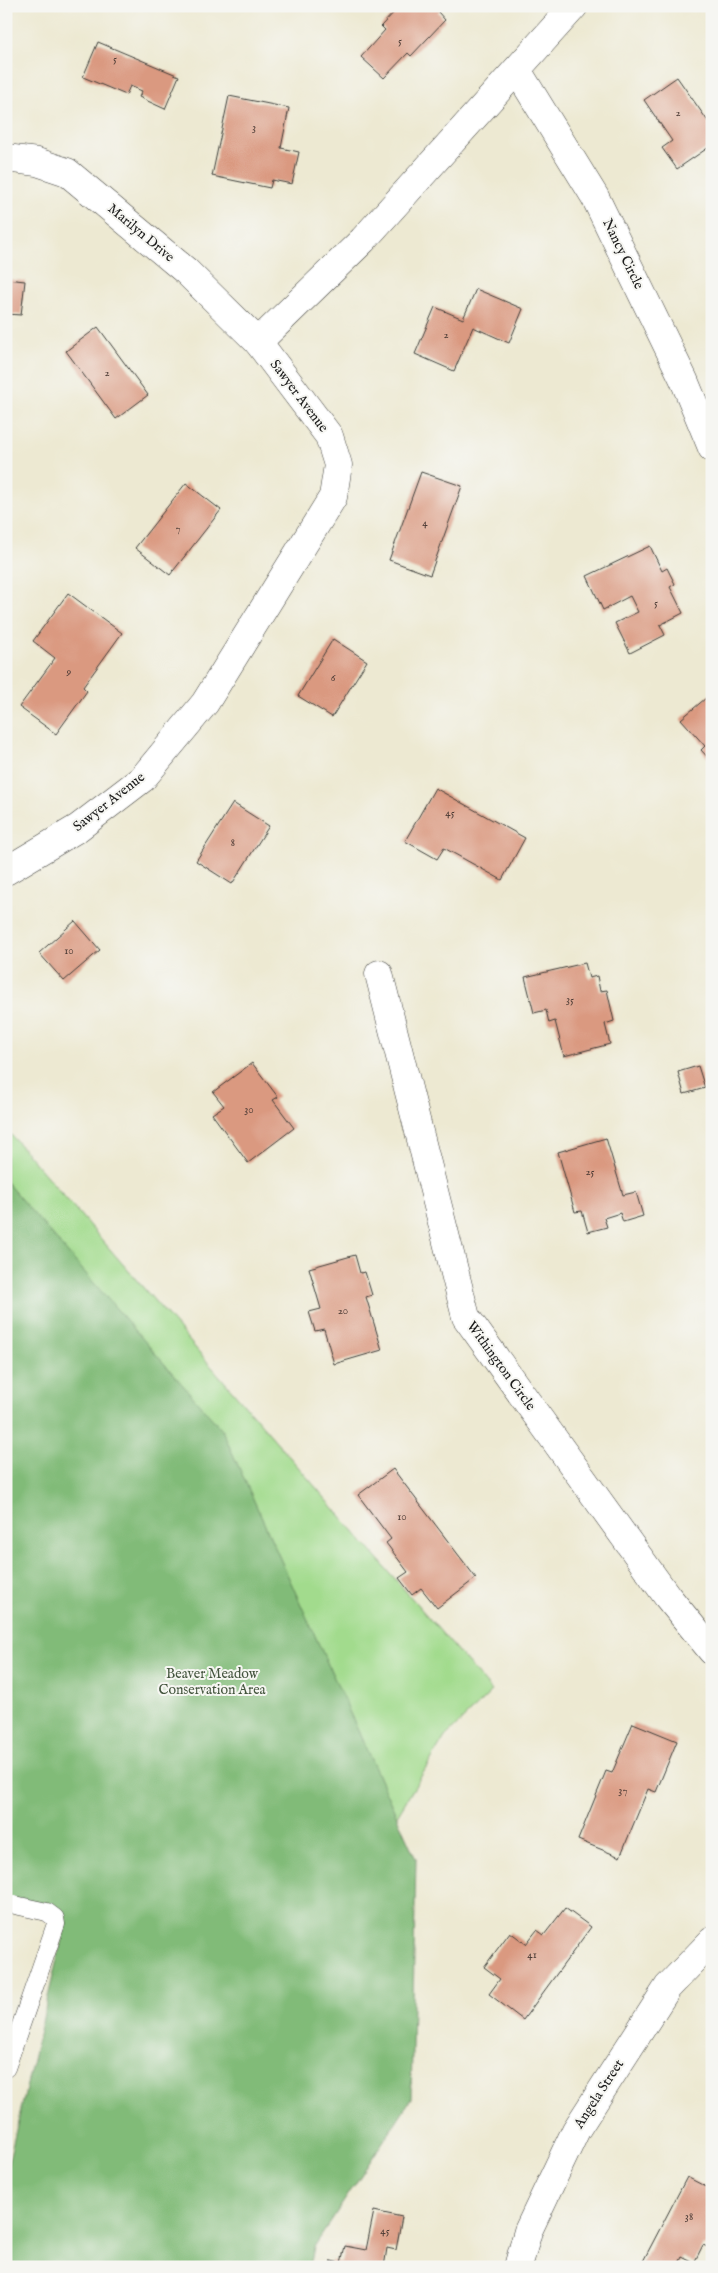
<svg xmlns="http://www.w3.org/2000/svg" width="718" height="2273" font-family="'IM FELL English',serif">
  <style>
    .green { fill: #a2db8d; stroke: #5f7c54 }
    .forest { fill: #81bb78; stroke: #4e6c4a }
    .building { fill: #da9980 }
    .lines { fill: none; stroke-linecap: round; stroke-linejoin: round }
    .lane-casing { stroke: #3b3b37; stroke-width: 19 }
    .street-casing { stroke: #3b3b37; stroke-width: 29 }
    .lane { stroke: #fff; stroke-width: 18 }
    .street { stroke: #fff; stroke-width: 28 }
    .labels { text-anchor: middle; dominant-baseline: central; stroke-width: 4; stroke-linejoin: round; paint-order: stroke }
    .number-label { font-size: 11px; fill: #4c3b35 }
    .street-label { font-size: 14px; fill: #1c1c1c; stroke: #f6f6f2 }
    .park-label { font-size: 14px; fill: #44553e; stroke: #f6f6f2 }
  </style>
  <rect width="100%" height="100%" fill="#f6f6f2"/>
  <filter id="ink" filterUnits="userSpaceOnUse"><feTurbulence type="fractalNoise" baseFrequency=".02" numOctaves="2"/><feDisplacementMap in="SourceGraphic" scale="10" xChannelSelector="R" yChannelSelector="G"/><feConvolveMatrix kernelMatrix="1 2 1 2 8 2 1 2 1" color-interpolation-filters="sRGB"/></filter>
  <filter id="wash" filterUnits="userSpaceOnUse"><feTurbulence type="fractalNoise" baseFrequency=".0096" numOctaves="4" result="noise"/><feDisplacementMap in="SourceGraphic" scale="20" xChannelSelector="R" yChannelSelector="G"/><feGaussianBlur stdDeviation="1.12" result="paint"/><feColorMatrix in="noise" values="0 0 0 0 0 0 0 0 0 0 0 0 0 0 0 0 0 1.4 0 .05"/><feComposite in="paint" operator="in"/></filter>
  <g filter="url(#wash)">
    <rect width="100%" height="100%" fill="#ede9d2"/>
    <polygon class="green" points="6,1129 492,1691 445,1737 297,1980 6,1794"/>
    <polygon class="forest" points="6,1182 222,1430 416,1859 411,2099 314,2247 310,2267 6,2267 6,2172 66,1922 6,1900"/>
    <g id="blocks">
      <g class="building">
        <polygon points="400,6 443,6 438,12 445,20 411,56 408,53 384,78 361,57 385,30 381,26"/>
        <polygon points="98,42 179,76 165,109 139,97 142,91 130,86 126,95 83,77"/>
        <polygon points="677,77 712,127 712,145 677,169 662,148 672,141 644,100"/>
        <polygon points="229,96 289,108 281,148 299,152 292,184 272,180 270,188 212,176"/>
        <polygon points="6,279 25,281 21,315 6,314"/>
        <polygon points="476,289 523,309 509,343 473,327 454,371 415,354 435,307 463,319"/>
        <polygon points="98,327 148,395 116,419 66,351"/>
        <polygon points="421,472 462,486 430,575 389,560"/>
        <polygon points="186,483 221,510 170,575 135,548"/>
        <polygon points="650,546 662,571 667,568 675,584 670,587 683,613 660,625 665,635 630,653 615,623 638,612 630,596 603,610 587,576"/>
        <polygon points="68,593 122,633 83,687 87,691 56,734 19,707 55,658 33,641"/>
        <polygon points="333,639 367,661 332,717 298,696"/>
        <polygon points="712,693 712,762 701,750 705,746 681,719"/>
        <polygon points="435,788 525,838 502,880 444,848 437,859 405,841"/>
        <polygon points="233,803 269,826 232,884 196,861"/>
        <polygon points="75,921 100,950 64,981 39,953"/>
        <polygon points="585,963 589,978 597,976 600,991 607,990 614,1021 605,1024 610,1044 564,1056 555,1021 549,1023 546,1010 534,1013 525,977"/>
        <polygon points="252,1063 278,1097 273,1100 294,1128 248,1163 212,1114 224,1106 213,1092"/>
        <polygon points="698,1066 705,1088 684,1094 678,1072"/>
        <polygon points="606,1138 623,1195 636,1192 643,1216 623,1222 620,1213 604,1218 607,1227 588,1232 582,1211 575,1212 558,1152"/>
        <polygon points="355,1255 360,1273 365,1272 372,1295 366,1297 382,1350 334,1364 324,1329 315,1331 309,1312 321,1309 309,1268"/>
        <polygon points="393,1469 476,1578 437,1608 421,1588 412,1595 399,1578 408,1572 386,1543 391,1539 358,1495"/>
        <polygon points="633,1723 677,1741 656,1792 648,1789 620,1857 578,1840 606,1771 612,1773"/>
        <polygon points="565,1908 591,1927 523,2020 489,1994 500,1979 484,1967 510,1932 526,1944 537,1930 544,1935"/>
        <polygon points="687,2177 712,2190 712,2249 703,2245 694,2263 682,2257 677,2267 640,2267"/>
        <polygon points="374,2211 402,2217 396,2250 387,2248 384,2267 330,2267 331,2261 341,2263 345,2246 366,2250"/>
      </g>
    </g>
  </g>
  <g filter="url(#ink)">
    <use href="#blocks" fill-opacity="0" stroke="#3b3b37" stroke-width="1"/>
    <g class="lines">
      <defs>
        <polyline id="lane" points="6,1903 47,1912 55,1918 56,1924 6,2068"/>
        <g id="street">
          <polyline points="517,70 595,197 684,380 712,448"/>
          <polyline points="6,158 37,162 67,172 186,271 258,342"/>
          <polyline points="6,871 78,828 142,779 205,703 333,497 338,465 329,436 258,342 363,240 574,6"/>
          <polyline points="379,974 466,1317 667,1596 712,1651"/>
          <polyline points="518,2267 528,2231 576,2130 668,1987 712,1941"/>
        </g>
      </defs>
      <use href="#lane" class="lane-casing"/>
      <use href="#street" class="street-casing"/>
      <use href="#lane" class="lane"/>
      <use href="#street" class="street"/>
    </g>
  </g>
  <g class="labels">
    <g class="number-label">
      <text x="400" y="41">5</text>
      <text x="115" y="59">5</text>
      <text x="678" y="113">2</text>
      <text x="254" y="128">3</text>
      <text x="446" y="335">2</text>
      <text x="107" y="373">2</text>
      <text x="425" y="523">4</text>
      <text x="178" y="529">7</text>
      <text x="656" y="603">5</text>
      <text x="69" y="672">9</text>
      <text x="333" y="678">6</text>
      <text x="450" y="813">45</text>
      <text x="233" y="843">8</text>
      <text x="69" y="951">10</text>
      <text x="570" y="1000">35</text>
      <text x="249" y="1110">30</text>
      <text x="590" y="1172">25</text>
      <text x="343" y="1311">20</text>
      <text x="402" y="1517">10</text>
      <text x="623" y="1791">37</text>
      <text x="532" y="1955">41</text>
      <text x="689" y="2217">38</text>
      <text x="385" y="2231">45</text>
    </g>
    <g class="street-label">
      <text transform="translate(141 233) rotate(40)">Marilyn Drive</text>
      <text transform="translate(623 254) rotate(64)">Nancy Circle</text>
      <text transform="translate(299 396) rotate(53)">Sawyer Avenue</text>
      <text transform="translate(109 802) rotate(-38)">Sawyer Avenue</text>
      <text transform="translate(501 1366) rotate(54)">Withington Circle</text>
      <text transform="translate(599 2094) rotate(-57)">Angela Street</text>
    </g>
    <g class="park-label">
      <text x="212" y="1674">Beaver Meadow<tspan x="212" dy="16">Conservation Area</tspan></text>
    </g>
  </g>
  <rect width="718" height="2273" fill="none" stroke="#f6f6f2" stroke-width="25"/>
</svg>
